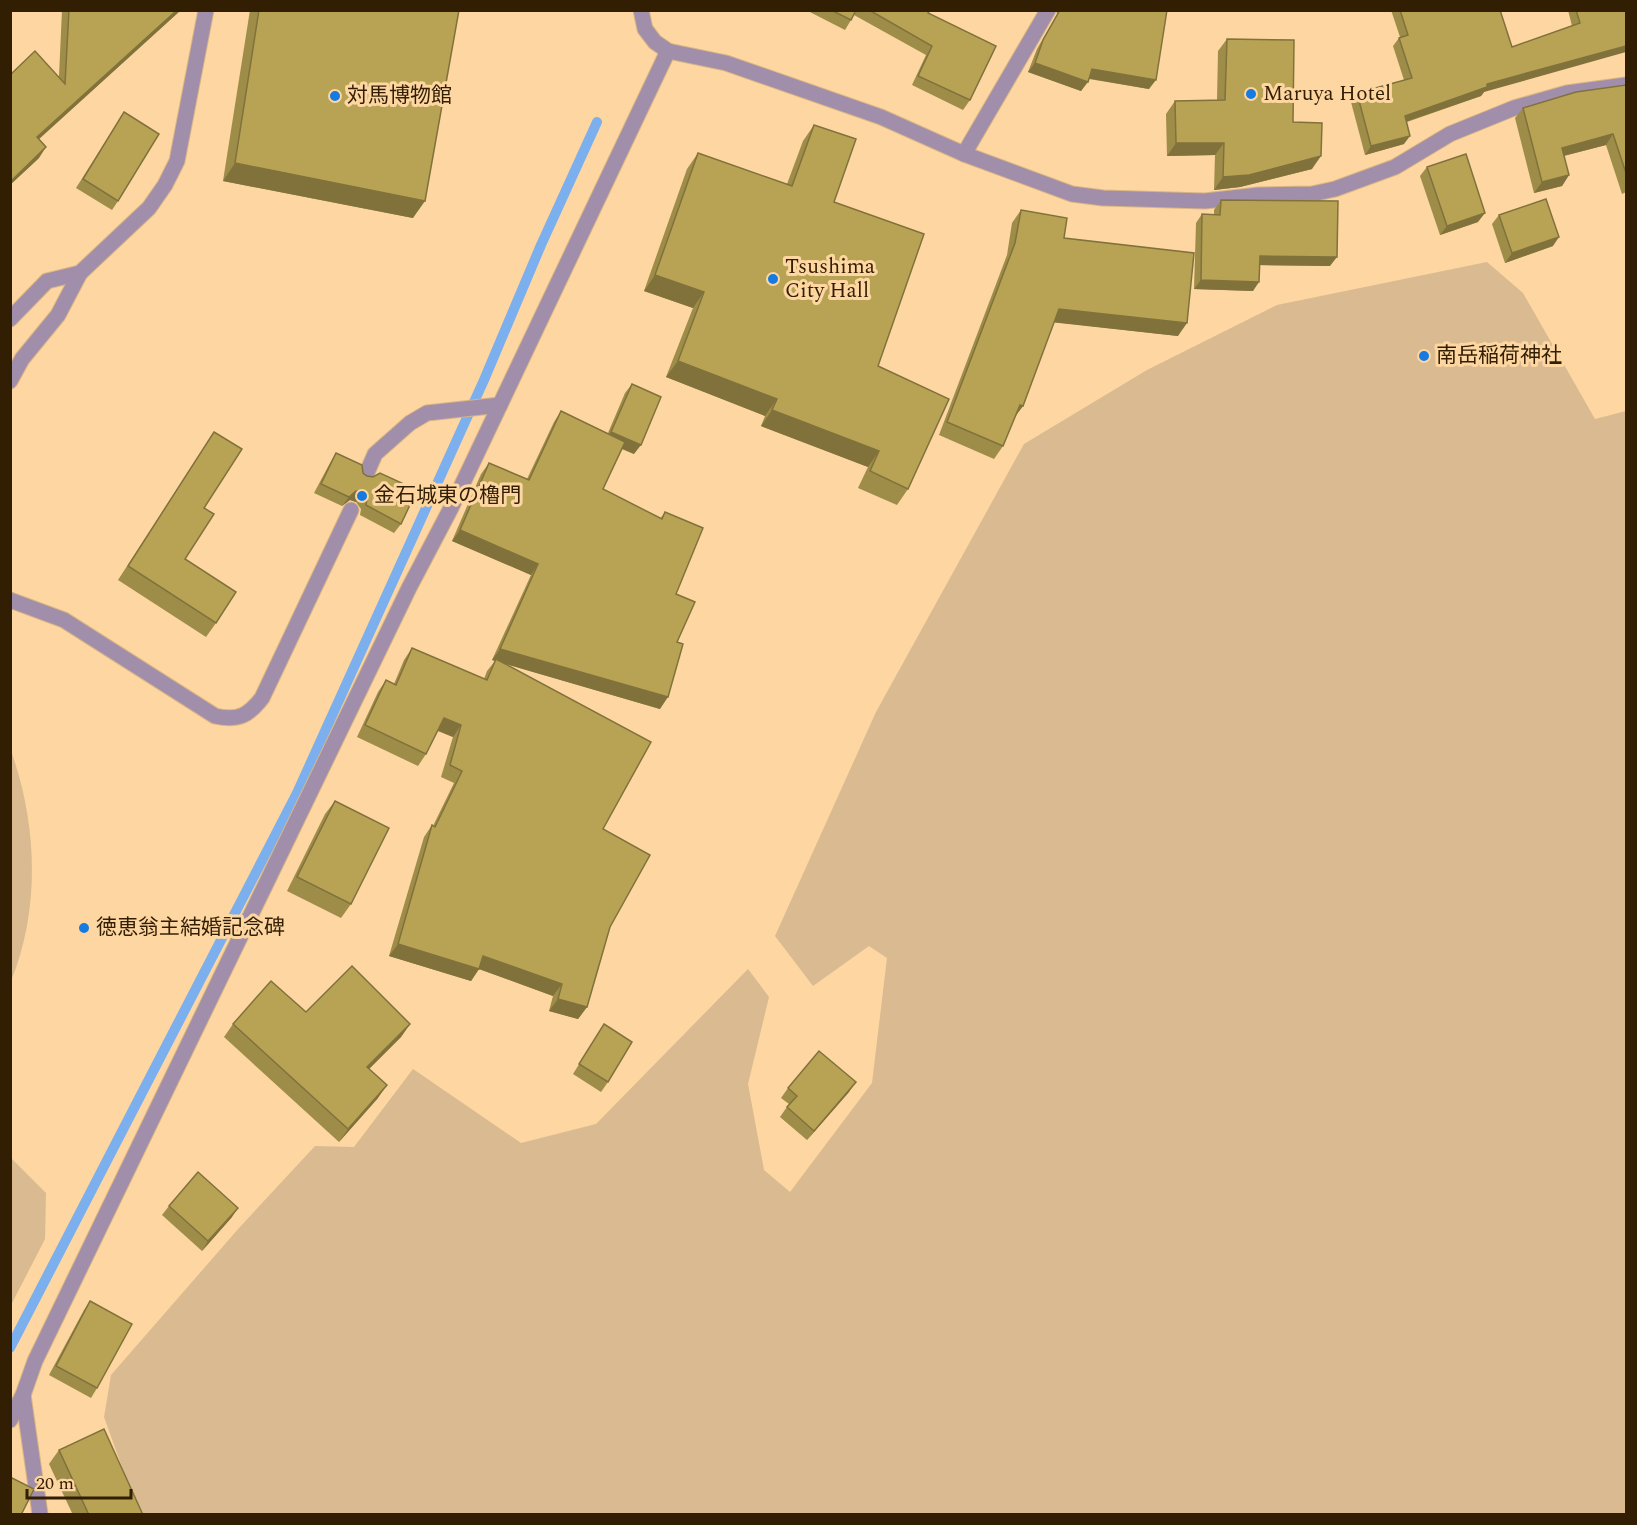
<svg xmlns="http://www.w3.org/2000/svg" width="1637" height="1525" font-family="Spectral,'Noto Sans JP',serif">
  <style>
    .green { fill: #daba90 }
    .lines { fill: none; stroke-linecap: round; stroke-linejoin: round }
    .stream { stroke: #7cafee; stroke-width: 10 }
    .minor-casing { stroke: #d8b585; stroke-width: 17 }
    .minor { stroke: #a18eaa; stroke-width: 15 }
    .wall { fill: #9e8c49 }
    .shaded-wall { fill: #81723c }
    .building { fill: #b8a355; stroke: #81723c; stroke-width: 1.5 }
    .poi-dot { fill: #157be3; stroke: #fdd6a1; stroke-width: 2 }
    .labels { text-anchor: middle; dominant-baseline: central; stroke-width: 6; stroke-linejoin: round; paint-order: stroke }
    .poi-label { font-size: 21px; fill: #321f03; stroke: #fdd6a1; text-anchor: start }
  </style>
  <rect width="100%" height="100%" fill="#fdd6a1"/>
  <g class="green">
    <polygon points="1487,262 1523,293 1595,419 1626,411 1626,1514 139,1514 104,1417 111,1375 239,1228 315,1146 354,1147 413,1069 521,1143 596,1124 748,969 769,997 748,1084 764,1170 790,1192 872,1083 887,958 869,946 813,986 775,936 876,712 1024,444 1147,370 1277,305"/>
    <path d="M10,748C37,822 41,907 11,981Z"/>
    <polygon points="11,1158 46,1193 45,1239 11,1305"/>
  </g>
  <g class="lines">
    <polyline class="stream" points="10,1348 297,793 484,380 541,245 597,122"/>
    <defs>
      <g id="minor">
        <polyline points="641,10 645,29 655,42 668,51 726,63 881,117 964,154 1072,194 1103,198 1205,201 1259,195 1312,194 1335,189 1395,167 1450,134 1514,108 1567,93 1626,85"/>
        <polyline points="964,154 1048,10"/>
        <polyline points="10,319 47,281 80,273"/>
        <polyline points="10,381 22,359 58,315 80,273 149,208 165,185 177,161 206,10"/>
        <polyline points="365,477 375,454 410,423 427,413 500,405"/>
        <path d="M10,600L64,620L215,716C238,721 248,716 262,698L351,510"/>
        <polyline points="23,1395 40,1514"/>
        <polyline points="10,1420 23,1395 35,1361 409,588 451,508 668,51"/>
      </g>
    </defs>
    <use href="#minor" class="minor-casing"/>
    <use href="#minor" class="minor"/>
  </g>
  <g class="wall">
    <polygon points="62,10 181,10 39,139 39,158 10,185 59,76"/>
    <polygon points="250,10 459,10 413,218 223,181"/>
    <polygon points="806,10 930,10 928,13 970,100 963,110 912,85 926,55 854,15 845,30"/>
    <polygon points="1056,10 1167,10 1149,89 1089,79 1081,91 1028,72 1037,49 1057,14"/>
    <polygon points="1391,10 1500,10 1512,47 1572,26 1568,10 1626,10 1484,92 1481,96 1407,122 1404,144 1365,155 1351,102 1357,93 1404,80 1393,46 1399,38 1400,37"/>
    <polygon points="1227,39 1293,122 1312,169 1240,187 1214,190 1215,155 1167,156 1166,114 1175,101 1217,100 1218,51"/>
    <polygon points="1626,85 1626,192 1622,194 1606,145 1564,156 1569,175 1562,186 1534,193 1515,118 1523,108"/>
    <polygon points="124,112 118,201 112,210 76,188"/>
    <polygon points="814,125 878,366 908,489 897,505 858,488 868,467 761,426 765,416 666,377 693,308 644,291 687,169 698,153 787,184 803,141"/>
    <polygon points="1427,167 1478,222 1440,235 1420,176"/>
    <polygon points="1221,200 1330,266 1259,265 1253,291 1194,289 1196,223 1202,214 1214,214 1214,210"/>
    <polygon points="1021,210 1064,238 1178,336 1054,322 1023,406 1014,418 1003,446 994,459 939,435 1007,255 1012,223"/>
    <polygon points="1499,215 1553,246 1505,263 1492,224"/>
    <polygon points="632,384 634,454 622,449 603,489 660,519 665,512 676,594 677,642 660,709 506,664 603,829 610,927 587,1007 578,1019 549,1011 553,996 479,969 471,981 389,956 424,837 432,825 433,826 454,783 441,777 453,737 438,731 426,754 418,766 357,737 378,692 386,680 394,684 404,660 412,648 484,679 487,671 495,661 492,660 531,575 452,541 481,474 489,463 527,479 554,422 561,411 608,433 625,393"/>
    <polygon points="214,432 204,508 185,559 216,623 206,637 118,580"/>
    <polygon points="336,453 367,476 373,477 401,524 394,533 360,515 361,509 356,502 350,500 342,506 314,493 330,463"/>
    <polygon points="335,801 351,904 341,918 287,891 325,814"/>
    <polygon points="306,1012 410,1024 401,1037 369,1069 378,1098 339,1142 224,1037 233,1024"/>
    <polygon points="604,1024 608,1082 601,1092 573,1074"/>
    <polygon points="788,1088 849,1092 807,1140 780,1117 789,1104 781,1098"/>
    <polygon points="169,1206 232,1217 202,1251 162,1215"/>
    <polygon points="90,1301 97,1388 91,1398 49,1375 84,1310"/>
    <polygon points="59,1450 143,1515 73,1515 49,1464"/>
  </g>
  <g class="shaded-wall">
    <polygon points="177,10 181,10 29,148 37,137"/>
    <polygon points="1626,46 1626,52 1484,92 1481,96 1399,124 1405,116 1487,84"/>
    <polygon points="1035,63 1088,82 1081,91 1028,72"/>
    <polygon points="1092,69 1156,80 1149,89 1086,78"/>
    <polygon points="1613,134 1606,145 1555,158 1562,148"/>
    <polygon points="1410,136 1404,144 1365,155 1371,146"/>
    <polygon points="1176,143 1224,143 1215,155 1167,156"/>
    <polygon points="46,147 39,158 10,185 10,182"/>
    <polygon points="1321,156 1312,169 1240,187 1214,190 1223,177"/>
    <polygon points="235,163 425,201 413,218 223,181"/>
    <polygon points="1569,175 1562,186 1534,193 1542,182"/>
    <polygon points="1485,213 1478,222 1440,235 1447,226"/>
    <polygon points="1559,237 1553,246 1505,263 1512,253"/>
    <polygon points="1260,256 1337,257 1330,266 1253,265"/>
    <polygon points="655,275 704,292 693,308 644,291"/>
    <polygon points="1201,280 1259,282 1253,291 1194,289"/>
    <polygon points="1059,309 1187,323 1178,336 1050,322"/>
    <polygon points="678,361 777,399 765,416 666,377"/>
    <polygon points="1020,405 1023,406 1014,418"/>
    <polygon points="772,410 879,451 868,467 761,426"/>
    <polygon points="611,432 641,445 634,454 604,441"/>
    <polygon points="356,491 362,492 356,502 350,500 342,506 349,497"/>
    <polygon points="460,530 538,564 531,575 452,541"/>
    <polygon points="500,649 668,697 660,709 492,660"/>
    <polygon points="444,718 461,725 453,737 436,730"/>
    <polygon points="398,944 483,956 562,984 553,996 479,969 471,981 389,956"/>
    <polygon points="558,999 587,1007 578,1019 549,1011"/>
    <polygon points="410,1024 401,1037 358,1080 367,1067"/>
    <polygon points="856,1082 849,1092 807,1140 814,1131"/>
    <polygon points="387,1085 378,1098 339,1142 348,1129"/>
    <polygon points="238,1208 232,1217 202,1251 208,1241"/>
  </g>
  <g class="building">
    <polygon points="69,10 177,10 37,137 46,147 10,182 10,75 35,51 65,84"/>
    <polygon points="259,10 459,10 425,201 235,163"/>
    <polygon points="831,10 856,10 851,20"/>
    <polygon points="869,10 930,10 928,13 996,46 970,100 918,76 932,46"/>
    <polygon points="1060,10 1167,10 1156,80 1092,69 1088,82 1035,63 1043,40"/>
    <polygon points="1400,10 1500,10 1512,47 1580,23 1576,10 1626,10 1626,46 1487,84 1487,87 1405,116 1410,136 1371,146 1357,93 1412,78 1399,38 1408,35"/>
    <polygon points="1227,39 1294,40 1293,122 1322,123 1321,156 1249,175 1223,177 1224,143 1176,143 1175,101 1225,100"/>
    <polygon points="1626,85 1626,173 1613,134 1562,148 1569,175 1542,182 1523,108 1576,92"/>
    <polygon points="124,112 159,134 118,201 83,179"/>
    <polygon points="814,125 856,139 834,202 924,234 878,366 949,399 908,489 870,471 879,451 772,410 777,399 678,361 704,292 655,275 698,153 792,186"/>
    <polygon points="1466,154 1485,213 1447,226 1427,167"/>
    <polygon points="1546,199 1559,237 1512,253 1499,215"/>
    <polygon points="1221,200 1338,201 1337,257 1260,256 1259,282 1201,280 1202,214 1220,215"/>
    <polygon points="1021,210 1067,218 1064,238 1194,253 1187,323 1059,309 1023,406 1020,405 1003,446 947,422 1015,243"/>
    <polygon points="632,384 661,397 641,445 611,432"/>
    <polygon points="561,411 625,442 603,489 662,519 665,512 703,528 676,594 695,602 677,642 683,644 668,697 500,649 538,564 460,530 489,463 529,480"/>
    <polygon points="214,432 242,449 204,508 214,514 185,559 236,592 216,623 128,566"/>
    <polygon points="336,453 362,465 363,473 367,476 373,477 380,473 417,490 401,524 366,505 367,499 362,492 356,491 349,497 321,484"/>
    <polygon points="412,648 487,680 496,659 651,742 603,829 650,855 610,927 587,1007 558,999 562,984 483,956 479,969 398,944 432,825 435,827 462,771 450,765 461,725 444,718 426,754 365,725 386,680 396,685"/>
    <polygon points="335,801 389,828 351,904 297,877"/>
    <polygon points="352,966 410,1024 367,1067 387,1085 348,1129 233,1024 271,981 306,1012"/>
    <polygon points="604,1024 632,1042 608,1082 579,1064"/>
    <polygon points="819,1051 856,1082 814,1131 787,1107 797,1096 788,1088"/>
    <polygon points="198,1172 238,1208 208,1241 169,1206"/>
    <polygon points="90,1301 132,1324 97,1388 56,1366"/>
    <polygon points="104,1429 143,1515 89,1515 59,1450"/>
    <polygon points="10,1477 34,1489 21,1515 10,1515"/>
  </g>
  <g class="poi-dot">
    <circle cx="1251" cy="94" r="6"/>
    <circle cx="335" cy="96" r="6"/>
    <circle cx="773" cy="279" r="6"/>
    <circle cx="1424" cy="356" r="6"/>
    <circle cx="362" cy="496" r="6"/>
    <circle cx="84" cy="928" r="6"/>
  </g>
  <g class="labels">
    <g class="poi-label">
      <text x="1263" y="94">Maruya Hotel</text>
      <text x="347" y="96">対馬博物館</text>
      <text x="785" y="267">Tsushima<tspan x="785" dy="24">City Hall</tspan></text>
      <text x="1436" y="356">南岳稲荷神社</text>
      <text x="374" y="496">金石城東の櫓門</text>
      <text x="96" y="928">徳恵翁主結婚記念碑</text>
    </g>
  </g>
  <rect width="1637" height="1525" fill="none" stroke="#321f03" stroke-width="24"/>
  <path d="M27 1489v9h104v-9" fill="none" stroke="#321f03" stroke-width="3"/>
  <text x="36" y="1489" font-size="18" fill="#321f03" stroke="#fdd6a1" stroke-width="4.5" paint-order="stroke">20 m</text>
</svg>
